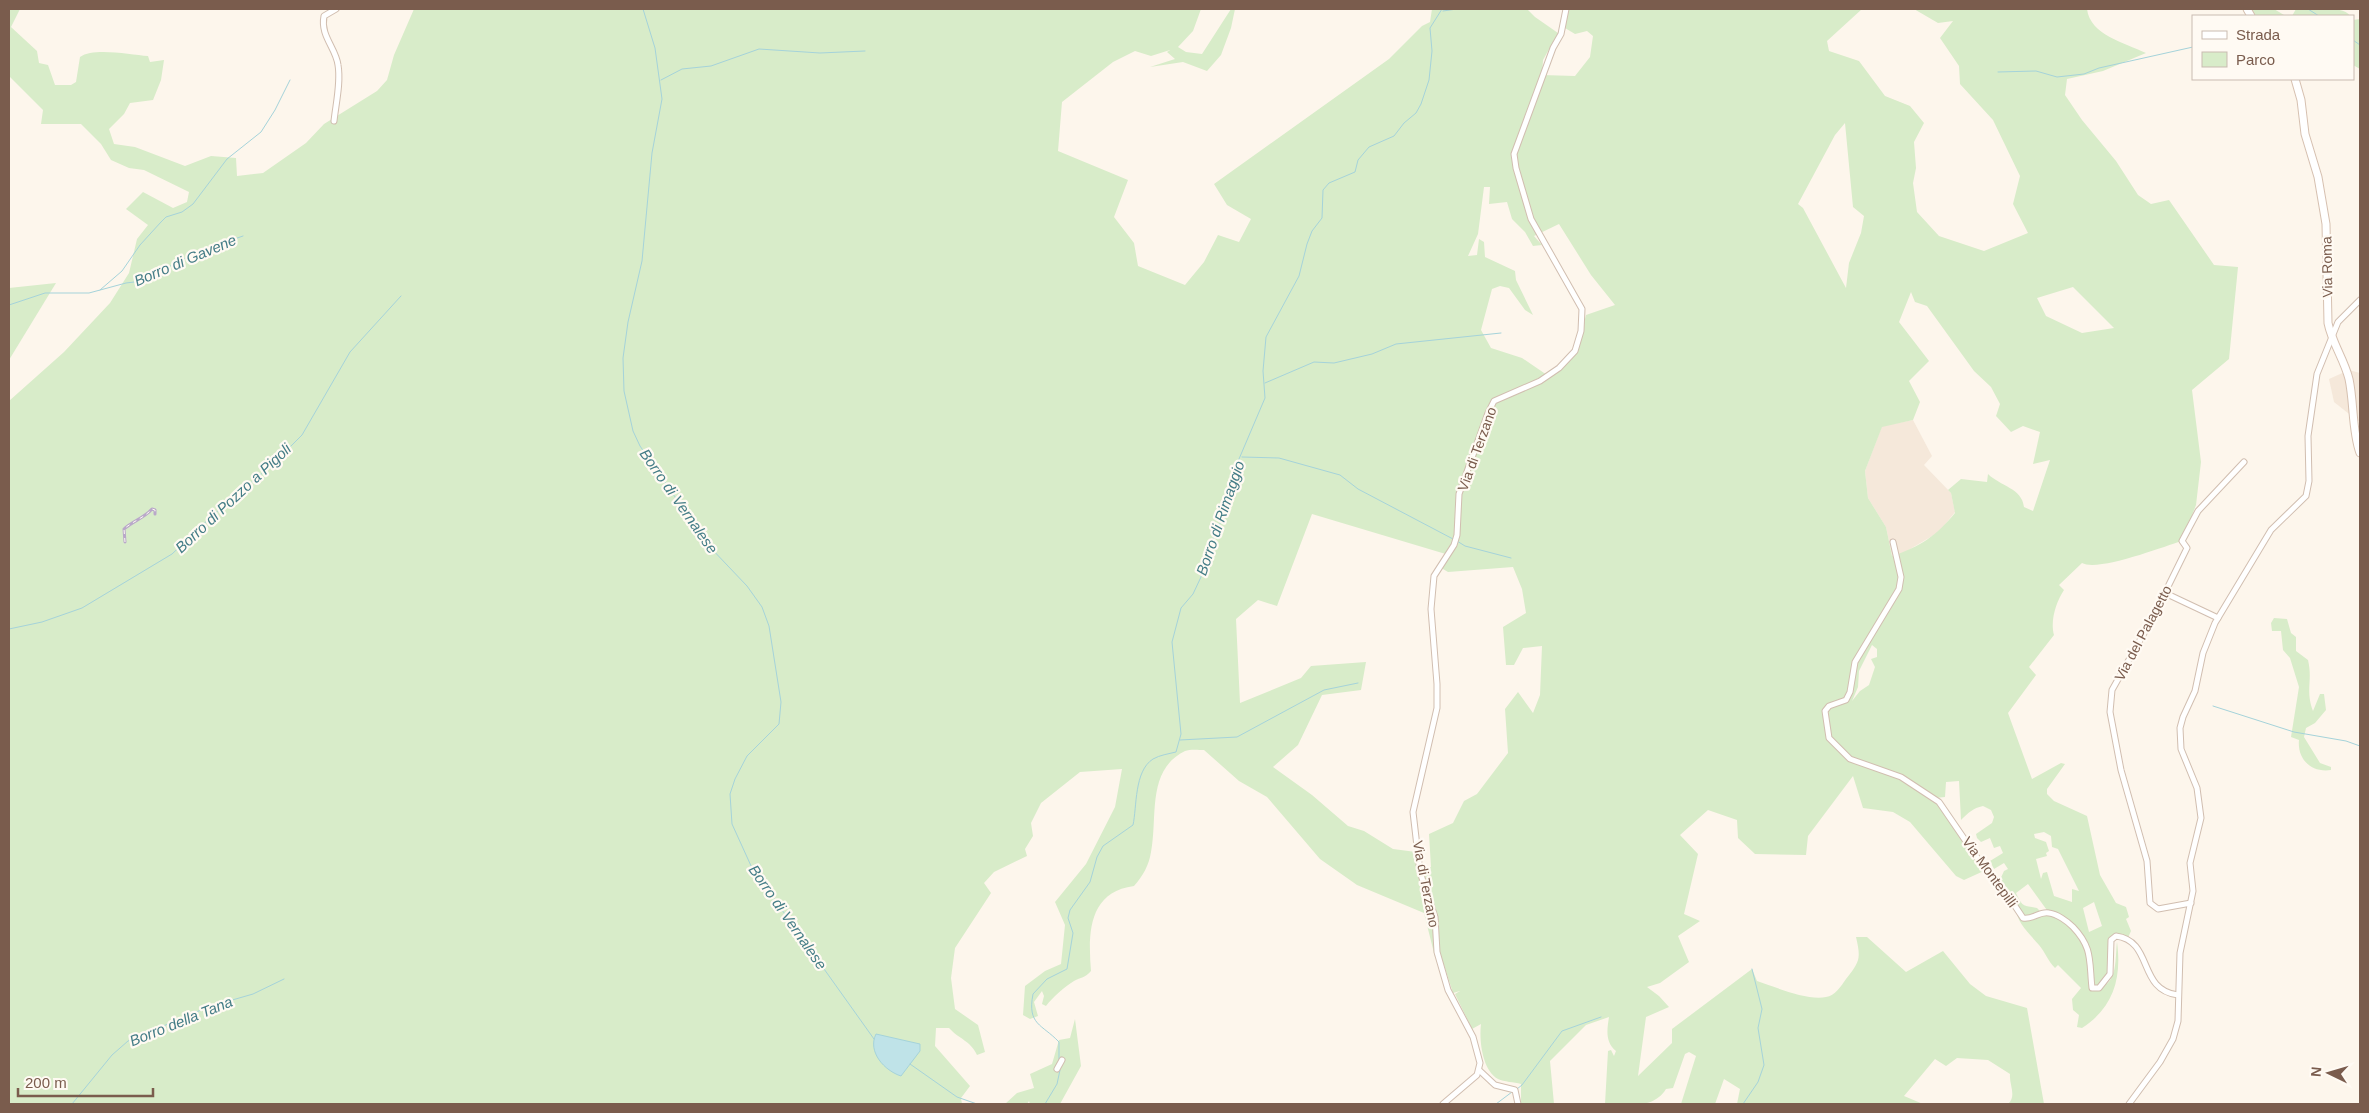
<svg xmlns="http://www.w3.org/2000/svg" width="2369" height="1113" font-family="Arial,sans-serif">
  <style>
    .residential { fill: #f5e8da }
    .green { fill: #d8ecc9; fill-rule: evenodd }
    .water { fill: #bfe3e8; stroke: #a5d3da }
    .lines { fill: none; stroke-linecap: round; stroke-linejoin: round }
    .stream { stroke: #a5d3da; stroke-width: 1 }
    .street-casing { stroke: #d1beb0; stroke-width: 7 }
    .secondary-casing { stroke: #d6c0b0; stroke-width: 9 }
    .street { stroke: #fff; stroke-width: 5 }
    .secondary { stroke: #fff; stroke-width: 7 }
    .rail-casing { stroke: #b9a8c9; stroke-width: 3 }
    .rail { stroke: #fffaf3; stroke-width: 1; stroke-dasharray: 4; stroke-linecap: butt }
    .labels { text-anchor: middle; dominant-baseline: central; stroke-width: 4.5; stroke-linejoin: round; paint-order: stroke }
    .street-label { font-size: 14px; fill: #7a5c4d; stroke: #fffaf3 }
    .water-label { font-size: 15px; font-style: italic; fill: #437c86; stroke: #fffaf3 }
  </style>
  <rect width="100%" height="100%" fill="#fdf6ec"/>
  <g class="residential">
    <polygon points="2349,370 2360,373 2360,421 2358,421 2334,402 2329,379"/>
    <polygon points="1913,420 1932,456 1924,465 1951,493 1955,512 1939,532 1905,552 1892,556 1886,527 1868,498 1865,471 1882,426"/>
  </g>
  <g class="green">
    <path d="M9,9H20L11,27L37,51L39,63L48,65L55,85H71L76,82L80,57C94,47 131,55 148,56L150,62L164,60L161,80L153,100L130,103L124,114L109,129L114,144L135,147L185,166L211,156L236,158L237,176L263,173L306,143L324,124L377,91L387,80L394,55L414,9H1201L1193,31L1178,47L1186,52L1202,54L1231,9H1235L1231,28L1221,55L1207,71L1183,62L1150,67L1175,59L1167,52L1170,50L1151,56L1135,51L1113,62L1062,102L1058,151L1128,180L1114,217L1134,243L1138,266L1185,285L1204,262L1218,235L1239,242L1251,219L1227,205L1214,184L1389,59L1422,26L1430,22L1432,9H1527L1535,17L1558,33L1543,60L1542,75L1575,76L1590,57L1593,36L1587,31L1575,34L1565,28L1569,9H1862L1827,41L1829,51L1859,61L1885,96L1910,106L1924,123L1914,142L1916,168L1913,183L1917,212L1939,236L1984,251L2028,233L2013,204L2020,176L1993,120L1960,84L1959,66L1940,38L1953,21L1938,23L1914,9H2087C2090,35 2125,43 2146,53L2103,71L2067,79L2065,95L2082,120L2116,161L2138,195L2151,204L2169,200L2214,265L2238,267L2229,359L2192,390L2201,462L2196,505L2182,541C2162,547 2098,572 2082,563L2059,585L2064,590C2056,602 2050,621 2054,635L2029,667L2036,675L2008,713L2032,779L2061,763L2065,764L2047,789V794L2054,801L2087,816L2100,875L2116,903L2126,907L2129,917L2126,919L2131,931L2127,940L2116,936L2111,940L2110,974L2100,987C2118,983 2115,957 2117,942C2122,979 2113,1008 2082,1028L2077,1027L2079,1015L2073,1010L2072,999L2081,988L2058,965L2055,968C2048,961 2045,952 2039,945C2028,932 2013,920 2016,901L1999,882L2004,871L2008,869L2004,863L1994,869L1990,861L2003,853L2000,846L1994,848L1990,838L1981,842L1977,838L1976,834L1992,823L1994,817L1991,810L1983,806C1973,808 1968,813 1961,820L1959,781L1946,782L1945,797L1935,798L1986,870L1964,880L1956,876L1910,822L1893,812L1863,808L1853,776L1808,836L1806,855L1755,854L1738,838L1737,820L1708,810L1680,835L1698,854L1684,914L1700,921L1678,936L1689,962L1660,983L1647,987L1659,996L1669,1007L1646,1017L1638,1076L1672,1043V1029L1752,969L1757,981C1775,987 1808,1001 1826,997C1835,996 1841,986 1846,979C1860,961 1861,959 1856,937H1867L1906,972L1943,951L1970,984L1986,996L2027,1008L2044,1104H2008C2017,1096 2009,1085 2010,1074L1988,1060L1957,1058L1946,1066L1935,1059L1904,1096L1923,1104H1737L1740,1089L1724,1079L1715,1104H1681L1696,1056L1689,1052L1685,1054L1673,1088L1666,1089C1653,1110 1628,1104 1605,1104L1608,1051L1611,1050L1614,1056L1616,1051C1605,1042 1607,1030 1609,1017L1586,1025L1550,1061L1554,1104H1521V1084C1514,1082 1504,1082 1498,1079C1482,1070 1479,1040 1481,1024L1472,1029L1455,994L1460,991L1453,993L1444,965L1435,957L1424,913L1357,885L1320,859L1267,797L1239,781L1204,750C1199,750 1190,749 1185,751C1146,770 1158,817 1151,852C1149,865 1143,876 1134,886C1088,892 1088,934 1091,971C1085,978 1081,977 1074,981C1064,987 1053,997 1046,1006L1042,1004L1044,996L1042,991L1034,1002L1038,1016L1030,1019L1023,1015L1025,986L1045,971L1061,964L1065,925L1055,902L1086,864L1115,807L1122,769L1080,772L1041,803L1031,823L1033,836L1025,849L1027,856L994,872L984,883L991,893L955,948L951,978L955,1009L978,1025L985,1052L977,1055C970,1040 960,1040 949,1028H936L935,1046L970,1086L961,1098L962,1104H9V401L64,352L110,303L129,273L137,239L148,225L126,209L143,192L173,208L187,202L189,192L144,170L129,168L111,160L101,144L81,124H41L43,110L9,76ZM1845,123L1853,207L1864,216L1861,233L1849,263L1846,288L1803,208L1798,204L1835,135ZM1484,187H1490L1489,204L1507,202L1512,219L1525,232L1533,246L1542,245L1534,236L1559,224L1591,275L1615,305L1586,315C1577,351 1575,352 1547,375L1522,358L1491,348L1481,330L1492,289L1500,286L1509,288L1525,310L1533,315L1516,280L1515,271L1485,257L1484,242L1479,239L1477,255L1468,256L1478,234ZM2073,287L2114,328L2082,333L2046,316L2037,298ZM1911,292L1915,302L1927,306L1974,371L1991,387L2000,404L1996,416L2011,432L2023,426L2040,432L2033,464L2050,460L2033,511L2024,507C2022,488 2000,486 1988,474L1987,482L1961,479L1948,490L1951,493L1955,513C1937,535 1920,547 1892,556L1886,527L1868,498L1865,471L1882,427L1913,420L1920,402L1909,381L1929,361L1899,322ZM1312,514L1449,555L1438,566L1448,572L1513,567L1522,589L1526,613L1503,627L1506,665H1514L1523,648L1542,646L1540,695L1533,713L1518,692L1505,709L1508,753L1477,794L1464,801L1453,823L1429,834L1431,867L1419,871L1416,852L1393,849L1364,831L1348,826L1312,795L1273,767L1298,745L1322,695L1361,690L1366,662L1311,666L1301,678L1240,703L1236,619L1258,600L1277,606ZM1872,645L1877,649V657L1871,659L1875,667L1869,685L1860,691L1852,701L1858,687L1859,671ZM2044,832L2051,836L2052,847L2058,849L2079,891L2072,889V902L2054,896L2047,872L2043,873L2041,879L2036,859L2047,856L2046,853L2049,851L2046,842L2035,838L2034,834ZM2028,884L2049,913H2042L2037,908C2023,905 2023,908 2016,893ZM2094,902L2102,926L2089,932L2083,908Z"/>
    <path d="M2252,9H2274L2284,15L2292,16L2296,9C2309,9 2344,5 2350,16H2255Z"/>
    <polygon points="2360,19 2360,69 2353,65 2353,20"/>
    <polygon points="56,283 9,360 9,288"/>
    <path d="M2274,618L2287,619L2291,633L2296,637V651L2308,660C2313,681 2305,690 2313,711L2320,694H2324L2326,710L2315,723L2306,728L2304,737L2320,763L2331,767V770C2311,773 2297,759 2299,740L2291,737L2299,687L2290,658L2283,650L2281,631H2272L2271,623Z"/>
    <polygon points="1075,1019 1081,1066 1060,1104 1030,1104 1029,1101 1027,1104 1005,1104 1017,1093 1034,1088 1030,1074 1052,1064 1059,1040 1070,1038"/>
  </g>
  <path class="water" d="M876,1034L920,1044V1051L901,1076C885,1071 867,1052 876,1034Z"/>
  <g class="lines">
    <g class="stream">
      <polyline points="643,9 655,48 662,99 652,153 642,261 628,322 623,358 624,391 633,431 640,446 708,545 747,586 762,607 769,626 781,702 779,724 747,756 735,779 730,794 732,824 752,868 874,1039"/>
      <polyline points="2308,9 2319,16"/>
      <polyline points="1443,11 1457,9"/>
      <polyline points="2353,40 2360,45"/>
      <polyline points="1998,72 2036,71 2057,77 2084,74 2099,68 2193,47"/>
      <polyline points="661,80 682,69 711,66 759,49 820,53 865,51"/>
      <polyline points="100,290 122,271 140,245 161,222 166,217 182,212 193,204 227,159 261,132 275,110 290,80"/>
      <polyline points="9,305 45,293 89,293 126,283 142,281 195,253 243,236"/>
      <polyline points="1265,383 1314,362 1334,363 1372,354 1396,344 1501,333"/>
      <polyline points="1242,457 1279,458 1340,475 1358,489 1453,539"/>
      <polyline points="1457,541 1465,546 1511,558"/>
      <polyline points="9,629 42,622 82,608 172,554 212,516 273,464 302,435 350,352 401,296"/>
      <polyline points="2213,706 2294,732 2346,741 2360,746"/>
      <polyline points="1180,740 1237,737 1324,690 1358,683"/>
      <path d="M1059,1061V1042C1042,1024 1027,1025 1033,994L1047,979L1067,969L1073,933L1068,918L1070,910L1090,882L1097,857L1103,846L1133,825C1137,807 1134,771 1153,759C1160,755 1168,754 1176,752L1181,734L1172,642L1181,608L1193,594L1201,577L1202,563L1222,519L1225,501L1236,466L1265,398L1263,371L1266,337L1299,276L1307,244L1312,231L1322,218L1323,190L1329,183L1355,172L1358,160L1369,147L1394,136L1404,123L1416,113L1421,104L1429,80L1432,51L1430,28L1442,9"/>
      <polyline points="910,1064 957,1097 977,1104"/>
      <polyline points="1517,1089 1522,1085 1562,1031 1601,1017"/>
      <polyline points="72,1104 112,1055 128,1041 208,1007 253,994 284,979"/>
      <polyline points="1045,1104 1057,1084 1060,1070"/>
      <polyline points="1496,1104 1512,1092"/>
      <polyline points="1743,1104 1758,1082 1764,1065 1758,1028 1762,1009 1752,969"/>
    </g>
    <defs>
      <g id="street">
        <path d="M334,121C336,103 341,82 338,65C336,48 320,36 324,16L336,9"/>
        <path d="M1893,542L1901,577L1899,589L1855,662L1850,692L1846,700L1829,706L1825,711L1829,738L1850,759L1901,777L1939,802L1989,875L2013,903L2023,918C2033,920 2039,911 2049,913C2057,914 2067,921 2073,927C2093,948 2089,961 2092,988H2099L2110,974L2111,940L2116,936C2154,941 2137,990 2178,995"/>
        <polyline points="2165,593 2218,618"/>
        <polyline points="2191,903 2158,909 2150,903 2147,861 2121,770 2110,712 2112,690 2153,617 2187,548 2182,541 2198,511 2244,462"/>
        <polyline points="1057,1069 1062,1060"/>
        <polyline points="1479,1070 1495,1085 1515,1090 1518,1104"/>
        <polyline points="1443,1104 1477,1075 1480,1063 1473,1037 1448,990 1437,952 1435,917 1420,872 1413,812 1437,708 1437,684 1431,609 1434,576 1454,545 1457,535 1459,494 1488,413 1494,401 1540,381 1559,368 1575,351 1581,331 1582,309 1531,219 1516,168 1514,154 1553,48 1561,34 1566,9"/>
        <polyline points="2129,1104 2160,1062 2173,1039 2178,1021 2180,953 2193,891 2190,863 2201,818 2197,788 2181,749 2180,728 2183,717 2195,691 2203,653 2215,623 2271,530 2306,496 2309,481 2308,436 2317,374 2338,322 2360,300"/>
      </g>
      <g id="secondary">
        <polyline points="2247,9 2251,16"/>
        <path d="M2295,79L2301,100L2305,134L2318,177L2326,224L2328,323C2332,343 2344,359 2349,379C2354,402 2352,432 2360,453"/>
      </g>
    </defs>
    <use href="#street" class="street-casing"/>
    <use href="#secondary" class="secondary-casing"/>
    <use href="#street" class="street"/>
    <use href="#secondary" class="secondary"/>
    <defs>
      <path id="rail" d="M125,542L124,529C133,521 144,518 152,509L155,510V514"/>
    </defs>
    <use href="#rail" class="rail-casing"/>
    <use href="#rail" class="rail"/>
  </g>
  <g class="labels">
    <g class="street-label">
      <text transform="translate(2327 267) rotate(-91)">Via Roma</text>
      <text transform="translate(1477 449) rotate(-70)">Via di Terzano</text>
      <text transform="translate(2143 633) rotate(-62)">Via del Palagetto</text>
      <text transform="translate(1990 872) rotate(54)">Via Montepilli</text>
      <text transform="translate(1426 884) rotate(79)">Via di Terzano</text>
    </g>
    <g class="water-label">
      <text transform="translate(185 260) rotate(-23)">Borro di Gavene</text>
      <text transform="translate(233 498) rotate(-43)">Borro di Pozzo a Pigoli</text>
      <text transform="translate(679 501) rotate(55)">Borro di Vernalese</text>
      <text transform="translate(1220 518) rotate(-71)">Borro di Rimaggio</text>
      <text transform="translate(788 917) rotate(55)">Borro di Vernalese</text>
      <text transform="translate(181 1021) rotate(-22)">Borro della Tana</text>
    </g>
  </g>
  <rect width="2369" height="1113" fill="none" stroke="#7a5c4d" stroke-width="20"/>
  <rect x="2192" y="15" width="162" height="65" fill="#fffaf3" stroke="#cabbb1"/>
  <rect x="2202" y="31" width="25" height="8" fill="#ffffff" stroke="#cabbb1"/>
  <text x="2236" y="40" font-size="15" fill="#7a5c4d">Strada</text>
  <rect x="2202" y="52" width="25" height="15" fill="#d8ecc9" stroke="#cabbb1"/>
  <text x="2236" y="65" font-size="15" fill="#7a5c4d">Parco</text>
  <g transform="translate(2329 1073) rotate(275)" stroke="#fffaf3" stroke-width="4" paint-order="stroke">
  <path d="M0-4L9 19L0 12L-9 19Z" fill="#7a5c4d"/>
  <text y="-8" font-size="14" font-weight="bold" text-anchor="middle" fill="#7a5c4d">N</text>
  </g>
  <path d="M18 1088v8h135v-8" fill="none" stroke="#7a5c4d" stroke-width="2.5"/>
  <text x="25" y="1088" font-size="15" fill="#7a5c4d" stroke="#fffaf3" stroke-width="4" paint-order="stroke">200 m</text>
</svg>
